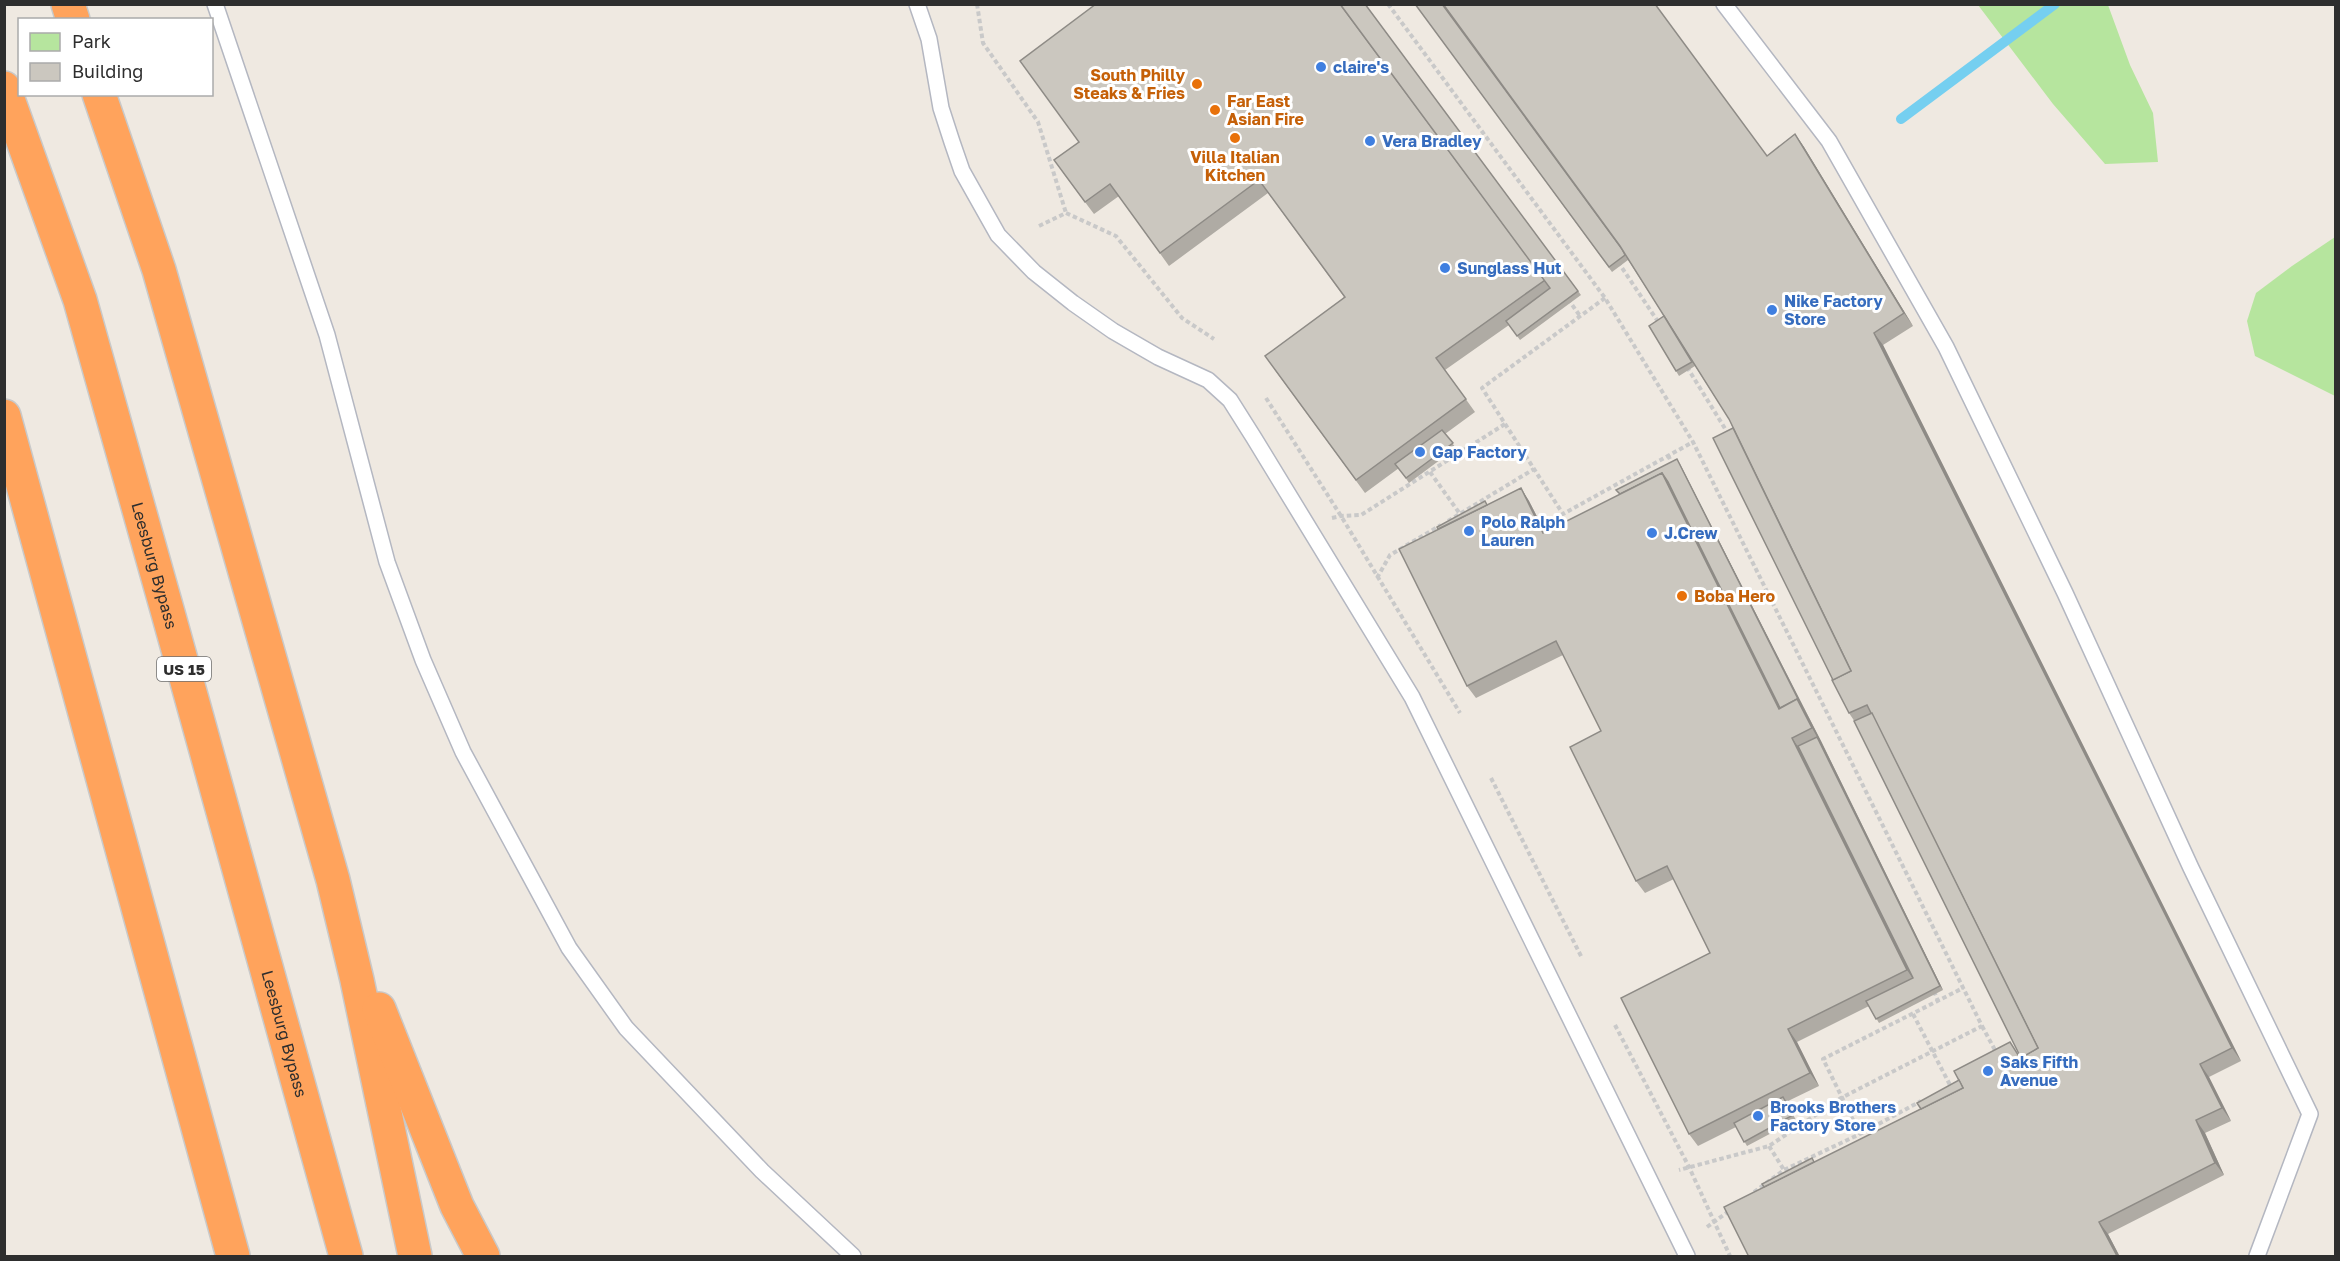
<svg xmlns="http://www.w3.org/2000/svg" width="2340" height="1261" font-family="'Golos Text',sans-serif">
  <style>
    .green { fill: #b6e59e }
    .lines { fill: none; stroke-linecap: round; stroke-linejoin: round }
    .stream { stroke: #75cff0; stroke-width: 10 }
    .lane-casing { stroke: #b4b7c1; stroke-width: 18 }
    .highway-casing { stroke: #c9c9c9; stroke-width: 36 }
    .path { stroke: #c9c9c9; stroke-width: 4; stroke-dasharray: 4.5 3; stroke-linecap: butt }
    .lane { stroke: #fff; stroke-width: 15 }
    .highway { stroke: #ffa35c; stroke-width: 33 }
    .wall { fill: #afaba4 }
    .shaded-wall { fill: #8e8b86 }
    .building { fill: #cbc7bf; stroke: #8e8b86; stroke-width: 1.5 }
    .shop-dot { fill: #3f7fe0; stroke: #fff; stroke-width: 2 }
    .food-dot { fill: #e8710a; stroke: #fff; stroke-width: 2 }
    .labels { text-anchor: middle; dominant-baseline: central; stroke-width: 6; stroke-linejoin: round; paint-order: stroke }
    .shield { fill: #fff; stroke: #6d6d6d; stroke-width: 1.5 }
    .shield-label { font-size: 15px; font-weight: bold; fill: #2e2e2e }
    .shop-label { font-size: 16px; font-weight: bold; fill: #366cbe; stroke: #fff; text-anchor: start }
    .food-label { font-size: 16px; font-weight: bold; fill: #c56008; stroke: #fff; text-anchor: start }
    .street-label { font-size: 16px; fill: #2e2e2e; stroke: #fff }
  </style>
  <rect width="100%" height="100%" fill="#efe9e1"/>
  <g class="green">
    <polygon points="1978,5 2108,5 2130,65 2153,113 2158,162 2105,164 2053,104"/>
    <polygon points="2335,237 2335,396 2255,356 2247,321 2256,293 2292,266"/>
  </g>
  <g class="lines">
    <polyline class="stream" points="1901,119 2055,4"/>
    <defs>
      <g id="lane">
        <polyline points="215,4 327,335 387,562 423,660 463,752 569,948 626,1028 762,1171 853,1256"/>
        <polyline points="917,4 929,39 941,108 952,142 962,171 998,235 1034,272 1073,303 1113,331 1158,357 1208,380 1230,400 1254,438 1412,697 1687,1256"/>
        <polyline points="1724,4 1829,141 1946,347 2065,593 2191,868 2310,1114 2257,1256"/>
      </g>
      <g id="highway">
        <polyline points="68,4 73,20"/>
        <path id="s1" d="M4,88L80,300L168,613L346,1256"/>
        <polyline points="99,94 159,270 333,880 357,980 415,1256"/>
        <polyline points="4,416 233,1256"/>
        <polyline points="379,1009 457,1206 483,1256"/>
      </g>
    </defs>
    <use href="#lane" class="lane-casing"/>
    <use href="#highway" class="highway-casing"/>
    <g class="path">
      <polyline points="977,4 983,43 1038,122 1066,213"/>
      <polyline points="1388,4 1605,298 1693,442 1982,1026 1841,1098 1769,1146 1679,1170"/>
      <polyline points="1039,226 1066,213 1116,236 1182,318 1214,339"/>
      <polyline points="1618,262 1659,323"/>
      <polyline points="1605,298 1482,388 1563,514 1693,442"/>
      <polyline points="1568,299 1580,316"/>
      <polyline points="1687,367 1729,435"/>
      <polyline points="1266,398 1341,516 1460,713"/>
      <polyline points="1668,455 1673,466"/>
      <polyline points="1430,472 1460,514"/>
      <polyline points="1332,518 1341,516 1361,515 1505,424"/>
      <polyline points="1448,521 1534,469"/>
      <polyline points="1377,578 1390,555 1441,525"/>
      <polyline points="1491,778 1582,958"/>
      <polyline points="1934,991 1938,1001"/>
      <polyline points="1913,1014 1950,1085"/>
      <polyline points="1615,1025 1689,1167 1730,1256"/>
      <polyline points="1982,1026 1996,1052"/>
      <polyline points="1860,1134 1823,1059 1963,988"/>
      <polyline points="1769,1146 1784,1170"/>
      <polyline points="1754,1192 1784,1170 1860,1134 1921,1101"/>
      <polyline points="1707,1227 1729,1211"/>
    </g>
    <use href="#lane" class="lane"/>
    <use href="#highway" class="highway"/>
  </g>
  <g class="wall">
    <polygon points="1365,4 1581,295 1520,340 1509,325 1445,370 1475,412 1445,434 1456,448 1409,483 1399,468 1365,493 1274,369 1344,297 1268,193 1169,266 1119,196 1094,214 1063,173 1079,142"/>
    <polygon points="1415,4 1601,221 1767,156 1795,134 1804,147 1913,326 1883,345 2241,1061 2209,1077 2231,1121 2205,1133 2224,1175 2108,1234 2120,1257 1749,1257 1815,1162 2021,1058 1855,722 1849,713 1833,680 1729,419 1695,366 1679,376 1676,371 1664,316 1628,260 1612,272"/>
    <polygon points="1677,459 1821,741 1943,990 1879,1023 1869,1006 1797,1042 1819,1086 1786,1102 1796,1120 1747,1146 1736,1127 1698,1146 1689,1134 1710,953 1674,879 1645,893 1636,881 1601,731 1563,655 1476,698 1467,686 1438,529 1485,501 1487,505 1521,488 1529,501 1545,532 1620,495"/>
  </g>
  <g class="shaded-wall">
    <polygon points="1795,134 1804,147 1913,326 1904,313"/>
    <polygon points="1874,333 1883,345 2241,1061 2232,1048"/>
    <polygon points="1677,459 1680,464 1806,712 1802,707"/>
    <polygon points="1662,473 1671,486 1785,717 1779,709"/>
    <polygon points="1521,488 1529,501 1552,546 1543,533"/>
    <polygon points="1797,699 1806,712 1821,741 1943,990 1940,986 1817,737 1812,728"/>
    <polygon points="1792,738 1801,751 1916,983 1907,970"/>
    <polygon points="1788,1029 1797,1042 1819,1086 1810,1073"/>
    <polygon points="2200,1064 2209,1077 2231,1121 2222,1108"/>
    <polygon points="2196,1120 2205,1133 2224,1175 2215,1163"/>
    <polygon points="2099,1222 2108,1234 2120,1257 2118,1257"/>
  </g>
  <g class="building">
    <polygon points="1096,4 1340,4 1545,280 1436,358 1466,399 1356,480 1265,356 1345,297 1259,180 1160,253 1110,184 1085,202 1054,160 1079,142 1020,61"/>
    <polygon points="1340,4 1365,4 1578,291 1517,336 1506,321 1550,288"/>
    <polygon points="1415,4 1442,4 1622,249 1625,255 1609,267"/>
    <polygon points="1443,4 1655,4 1767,156 1795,134 1904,313 1874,333 2232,1048 2200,1064 2222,1108 2196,1120 2215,1163 2099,1222 2117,1256 2115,1257 1749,1257 1724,1207 1963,1088 1954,1071 2010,1042 2020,1058 2038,1048 1867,705 1849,713 1832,680 1851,671 1729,419 1620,246"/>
    <polygon points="1664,316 1692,362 1676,371 1649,326"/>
    <polygon points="1733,428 1851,671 1833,680 1713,438"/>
    <polygon points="1442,430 1453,443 1406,478 1395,464"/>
    <polygon points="1677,459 1802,707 1797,699 1780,708 1668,482 1662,473 1620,494 1616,490"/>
    <polygon points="1662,473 1779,709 1797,699 1812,728 1792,738 1907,970 1788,1029 1810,1073 1689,1134 1621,998 1710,953 1667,866 1636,881 1570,747 1601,731 1556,641 1467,686 1399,549 1521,488 1543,533"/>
    <polygon points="1485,501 1487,505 1438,529 1437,527"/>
    <polygon points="1872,713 2038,1048 2021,1058 1854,721"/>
    <polygon points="1817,737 1940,986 1876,1019 1866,1001 1913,978 1798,746"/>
    <polygon points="1959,1080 1963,1088 1921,1109 1917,1103"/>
    <polygon points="1783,1097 1793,1115 1744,1142 1734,1123"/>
    <polygon points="1812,1158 1814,1162 1764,1187 1762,1184"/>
  </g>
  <g class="shop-dot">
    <circle cx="1321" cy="67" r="6"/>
    <circle cx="1370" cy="141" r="6"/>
    <circle cx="1445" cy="268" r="6"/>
    <circle cx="1772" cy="310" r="6"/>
    <circle cx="1420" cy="452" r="6"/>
    <circle cx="1469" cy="531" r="6"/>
    <circle cx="1652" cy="533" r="6"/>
    <circle cx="1988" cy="1071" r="6"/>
    <circle cx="1758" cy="1116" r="6"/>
  </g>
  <g class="food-dot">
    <circle cx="1197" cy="84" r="6"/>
    <circle cx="1215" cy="110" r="6"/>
    <circle cx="1235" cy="138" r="6"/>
    <circle cx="1682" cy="596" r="6"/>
  </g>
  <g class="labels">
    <rect class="shield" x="157" y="657" width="54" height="24" rx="4.5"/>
    <g class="shield-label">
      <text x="184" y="669">US 15</text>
    </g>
    <g class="shop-label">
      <text x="1333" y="67">claire's</text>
      <text x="1382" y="141">Vera Bradley</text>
      <text x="1457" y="268">Sunglass Hut</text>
      <text x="1784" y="301">Nike Factory<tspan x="1784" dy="18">Store</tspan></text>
      <text x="1432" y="452">Gap Factory</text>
      <text x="1481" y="522">Polo Ralph<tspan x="1481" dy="18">Lauren</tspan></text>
      <text x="1664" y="533">J.Crew</text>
      <text x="2000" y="1062">Saks Fifth<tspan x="2000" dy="18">Avenue</tspan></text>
      <text x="1770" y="1107">Brooks Brothers<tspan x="1770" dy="18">Factory Store</tspan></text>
    </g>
    <g class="food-label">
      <text x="1185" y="75" text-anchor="end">South Philly<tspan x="1185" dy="18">Steaks &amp; Fries</tspan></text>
      <text x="1227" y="101">Far East<tspan x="1227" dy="18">Asian Fire</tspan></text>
      <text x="1235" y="157" text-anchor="middle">Villa Italian<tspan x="1235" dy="18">Kitchen</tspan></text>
      <text x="1694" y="596">Boba Hero</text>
    </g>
    <g class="street-label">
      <text stroke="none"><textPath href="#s1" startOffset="501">Leesburg Bypass</textPath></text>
      <text stroke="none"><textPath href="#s1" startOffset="987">Leesburg Bypass</textPath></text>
    </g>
  </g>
  <rect width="2340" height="1261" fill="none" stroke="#2e2e2e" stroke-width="12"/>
  <rect x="18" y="18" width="195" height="78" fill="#ffffff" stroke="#ababab" stroke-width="1.5"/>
  <rect x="30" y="33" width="30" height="18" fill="#b6e59e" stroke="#ababab" stroke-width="1.5"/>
  <text x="72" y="48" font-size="18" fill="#2e2e2e">Park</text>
  <rect x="30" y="63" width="30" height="18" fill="#cbc7bf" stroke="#ababab" stroke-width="1.5"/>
  <text x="72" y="78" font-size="18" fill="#2e2e2e">Building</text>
</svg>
